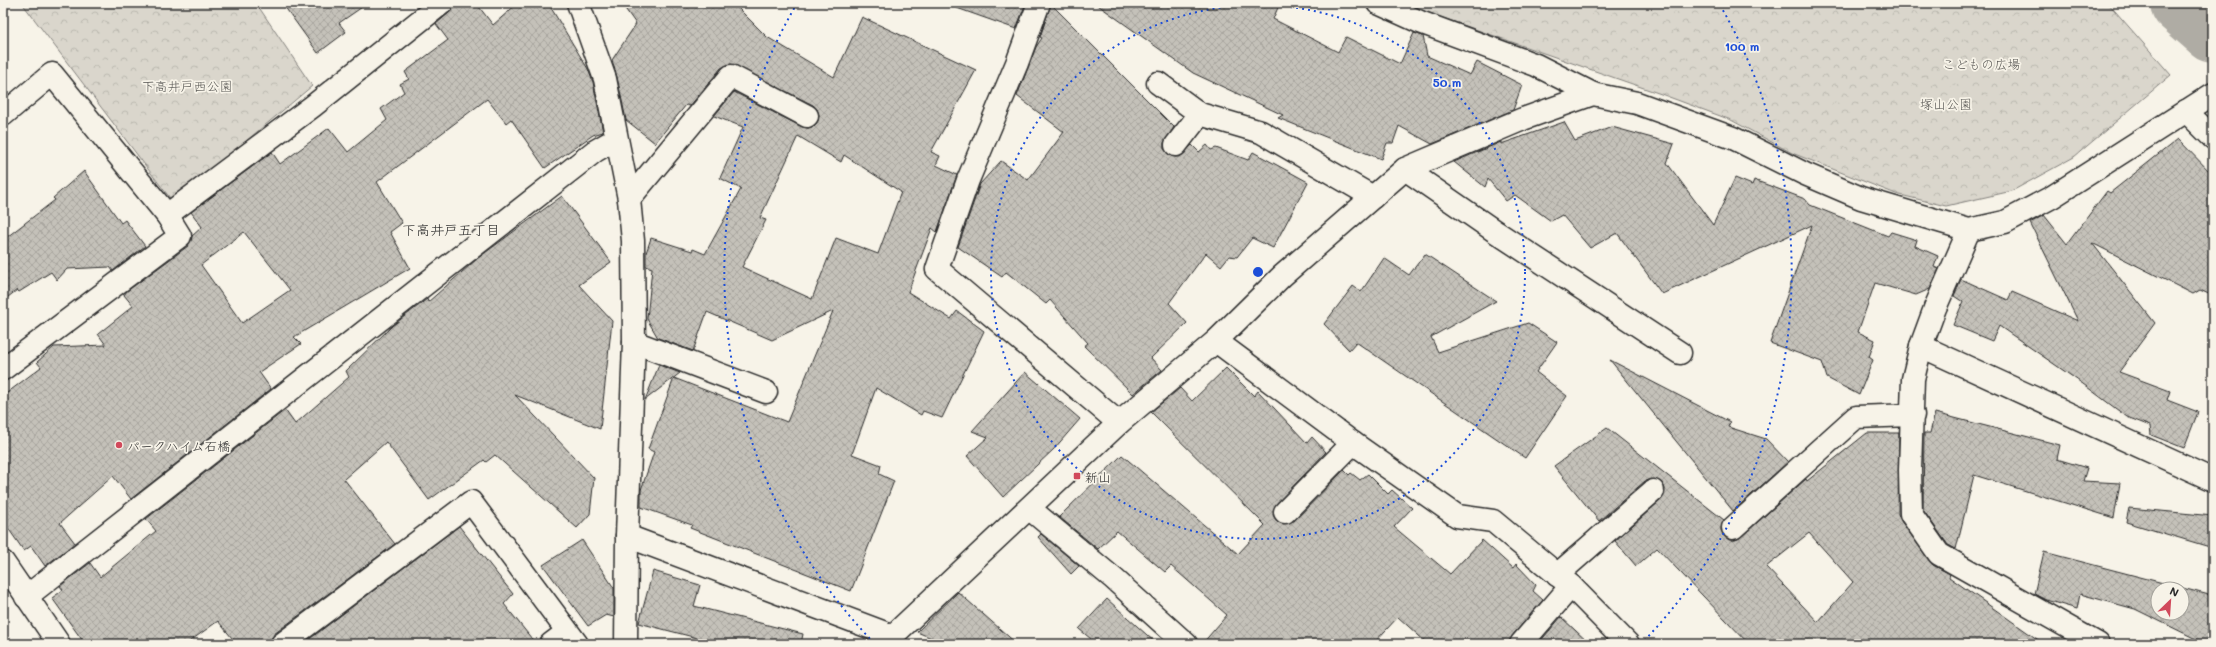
<svg xmlns="http://www.w3.org/2000/svg" width="2216" height="647" font-family="Mali,'Klee One',sans-serif">
  <style>
    .forest { fill: url(#forest-crowns); stroke: #82807c }
    .lines { fill: none; stroke-linecap: round; stroke-linejoin: round }
    .river { stroke: #afaca4; stroke-width: 64 }
    .building { fill: url(#building-cross-hatch); stroke: #2b2b2b; fill-rule: evenodd }
    .minor-casing { stroke: #2b2b2b; stroke-width: 25 }
    .minor { stroke: #f7f3e8; stroke-width: 22 }
    .ring { fill: none; stroke: #1d4ed8; stroke-width: 2; stroke-dasharray: 2 4 }
    .poi-dot { fill: #d1495b; stroke: #f7f3e8; stroke-width: 1.5 }
    .labels { text-anchor: middle; dominant-baseline: central; stroke-width: 3.5; stroke-linejoin: round; paint-order: stroke }
    .park-label { font-size: 13px; fill: #575653; stroke: #f7f3e8 }
    .poi-label { font-size: 13px; fill: #2b2b2b; stroke: #f7f3e8; text-anchor: start }
    .neighbourhood-label { font-size: 14px; fill: #2b2b2b; stroke: #f7f3e8 }
    .centre { fill: #1d4ed8; stroke: #f7f3e8; stroke-width: 2 }
    .ring-label { font-size: 12px; text-anchor: middle; font-weight: bold; fill: #1d4ed8; stroke: #f7f3e8; stroke-width: 3.5; stroke-linejoin: round; paint-order: stroke }
  </style>
  <defs>
    <pattern id="forest-crowns" width="20" height="18" patternUnits="userSpaceOnUse"><rect width="20" height="18" fill="#dad6cc"/><path d="M2 6a3 3 0 1 1 6 0M12 15a3 3 0 1 1 6 0" fill="none" stroke="#bbb8af"/></pattern>
    <pattern id="building-cross-hatch" width="8" height="8" patternUnits="userSpaceOnUse"><rect width="8" height="8" fill="#c4c1b9"/><path d="M0 0l8 8M0 8l8-8" fill="none" stroke="#a9a69f"/></pattern>
  </defs>
  <rect width="100%" height="100%" fill="#f7f3e8"/>
  <filter id="ink" filterUnits="userSpaceOnUse"><feTurbulence type="fractalNoise" baseFrequency=".025" numOctaves="2"/><feDisplacementMap in="SourceGraphic" scale="8" xChannelSelector="R" yChannelSelector="G"/><feConvolveMatrix kernelMatrix="1 2 1 2 8 2 1 2 1" color-interpolation-filters="sRGB"/></filter>
  <g filter="url(#ink)">
    <g class="forest">
      <polygon points="22,3 256,3 312,86 173,202"/>
      <polygon points="1400,3 2108,3 2171,75 2074,157 2012,191 1946,206 1896,194 1792,153 1731,120 1661,94"/>
    </g>
    <g class="lines">
      <polyline class="river" points="2182,3 2213,30"/>
    </g>
    <g class="building">
      <polygon points="282,3 368,3 339,23 346,32 318,53"/>
      <path d="M454,3H476L493,25L518,3H548L588,69L593,82L603,132L593,135L545,168L511,119L506,123L487,99L377,182L402,223L390,232L410,268L294,337L301,344L259,372L271,389L131,499L113,476L60,523L75,543L45,566L31,546L24,551L3,521V396L41,367L37,362L54,347L106,345L98,334L133,306L124,295L127,291L188,246L192,236L202,227L191,212L272,152L280,164L329,128L348,152L387,120L381,109L404,92L400,84L409,79L405,72L448,40L436,24L450,12ZM244,232L290,290L242,323L201,265Z"/>
      <path d="M621,3H733L767,37L834,77L862,17L976,70L931,152L940,156L936,165L957,175L937,232L932,228L908,292L951,319L957,311L984,331L942,418L923,411L921,415L876,388L852,454L881,465L879,474L894,481L851,591L690,528L692,525L641,507V490L654,452L648,449L674,378L787,422L833,311L772,340L707,312L693,351L658,338L647,319L652,268L646,266V253L651,238L692,251L693,249L705,254L741,189L720,178L743,127L714,116L734,92L802,127L808,128L814,126L818,121L819,115L817,109L813,105L731,64L721,68L690,106L686,105L655,143L626,120L617,77L612,60L636,24ZM798,136L841,162L844,155L901,192L878,254L836,238L812,299L742,267L766,220L760,218Z"/>
      <polygon points="955,3 1026,3 1016,29 954,7"/>
      <polygon points="1095,3 1280,3 1273,19 1338,52 1346,37 1400,64 1414,33 1423,36 1427,56 1470,75 1477,62 1522,85 1513,110 1432,144 1399,126 1393,143 1387,143 1381,159 1278,118 1283,115 1193,73"/>
      <polygon points="1051,4 1174,127 1164,143 1164,149 1169,155 1175,157 1181,156 1192,145 1199,152 1207,145 1211,150 1216,148 1248,160 1253,152 1308,182 1273,248 1252,238 1237,257 1229,256 1221,266 1206,253 1169,303 1187,323 1151,358 1162,370 1133,394 1084,346 1088,343 1050,300 1046,304 1006,272 1002,277 958,247 980,184 1001,161 1028,180 1064,132 1017,96 1036,47 1042,38 1040,37"/>
      <polygon points="1564,122 1575,141 1612,127 1674,144 1667,163 1713,225 1735,178 1752,185 1754,180 1805,199 1810,205 1888,236 1891,232 1917,240 1915,246 1938,256 1934,267 1939,269 1930,289 1916,295 1875,283 1858,332 1875,340 1869,357 1873,360 1859,395 1827,378 1822,362 1770,343 1812,225 1662,294 1617,233 1590,248 1562,215 1551,221 1515,195 1506,201 1488,179 1485,187 1454,162 1501,142 1501,144"/>
      <polygon points="2178,139 2213,175 2213,296 2200,290 2193,294 2092,243 2155,323 2119,372 2170,391 2167,400 2198,412 2184,448 2151,435 2150,426 2127,417 2083,384 1999,326 1992,341 1953,325 1963,302 1954,296 1961,279 2008,300 2012,292 2078,321 2030,223 2044,215 2067,244 2107,191 2110,193"/>
      <polygon points="84,171 121,223 125,220 145,246 113,271 110,267 67,269 57,280 51,272 19,292 17,290 3,301 3,240 55,200 53,198"/>
      <polygon points="562,196 611,262 579,285 612,321 600,429 515,395 594,478 590,514 577,528 495,455 486,462 484,460 429,500 386,442 344,479 395,544 274,634 270,644 237,644 218,621 186,644 85,644 52,598 63,590 60,586 90,563 100,577 156,531 146,519 285,410 295,424 349,377 346,371 392,326 427,299 428,302 478,258"/>
      <polygon points="1425,254 1496,301 1431,337 1438,352 1528,323 1557,342 1536,372 1567,396 1525,458 1356,342 1349,350 1324,324 1353,286 1361,292 1384,258 1409,275"/>
      <polygon points="1610,360 1730,422 1728,427 1766,439 1788,462 1733,511"/>
      <polygon points="659,365 680,373 645,400"/>
      <polygon points="1226,368 1254,396 1258,391 1307,443 1312,437 1326,452 1276,504 1273,515 1277,521 1282,524 1294,521 1344,470 1349,475 1351,473 1360,480 1368,474 1388,494 1392,490 1412,508 1394,527 1450,574 1482,540 1513,568 1516,564 1536,585 1533,591 1543,600 1512,636 1509,644 1428,644 1398,617 1373,644 1202,644 1227,615 1171,566 1165,572 1117,531 1098,549 1059,517 1122,455 1238,554 1265,525 1151,412 1180,388 1192,401"/>
      <polygon points="1025,372 1080,419 1054,449 1003,497 967,456 988,437 972,431"/>
      <polygon points="1935,413 2060,445 2057,459 2087,468 2083,481 2120,483 2114,518 1974,475 1956,549 1948,545 1923,510 1924,433 1930,433"/>
      <path d="M1607,428L1724,520L1721,530L1724,536L1729,540H1735L1741,537L1806,479L1807,481L1867,433H1899L1898,514L1901,521L1933,565L1950,574L1949,577L2044,644H1749L1657,548L1636,566L1615,541L1661,500L1665,489L1662,483L1651,479L1645,481L1599,521L1554,466ZM1809,533L1853,582L1818,622L1766,567Z"/>
      <polygon points="2129,508 2213,516 2213,548 2126,522"/>
      <polygon points="459,526 513,594 504,604 536,644 303,644"/>
      <polygon points="1041,534 1079,566 1071,574 1038,537"/>
      <polygon points="582,540 614,588 614,617 606,615 588,626 543,565"/>
      <path d="M2044,552L2213,596V644H2206L2135,609L2080,594L2077,609L2046,600L2034,594ZM2158,589H2182V613H2158Z"/>
      <polygon points="653,571 700,585 694,606 803,634 801,644 695,644 697,638 639,623"/>
      <polygon points="958,592 1017,644 946,644 917,632"/>
      <polygon points="1107,599 1157,644 1097,644 1079,629"/>
      <polygon points="1561,617 1590,644 1538,644"/>
    </g>
    <g class="lines">
      <defs>
        <g id="minor">
          <polyline points="578,3 605,79 629,199 633,241 634,342 627,536 626,644"/>
          <polyline points="1039,3 1017,63 968,180 937,269 1119,423"/>
          <polyline points="1378,3 1420,22 1536,65 1593,94"/>
          <polyline points="1158,83 1200,114 1261,132 1373,197"/>
          <polyline points="2186,111 2213,138"/>
          <polyline points="3,115 52,74 167,215 180,236 3,369"/>
          <polyline points="1176,145 1200,114"/>
          <polyline points="1405,169 1496,232 1680,353"/>
          <polyline points="629,199 731,76 807,116"/>
          <polyline points="167,215 313,106 442,3"/>
          <polyline points="1969,230 1935,308 1921,346 1913,379 1910,470 1911,514 1939,554 2098,644"/>
          <polyline points="1216,341 1353,443 1457,516 1493,521 1571,586 1628,644"/>
          <polyline points="634,342 766,392"/>
          <polyline points="1921,346 2213,480"/>
          <polyline points="1030,509 1114,579 1186,644"/>
          <polyline points="1285,512 1353,443"/>
          <polyline points="1733,528 1856,417 1913,415"/>
          <polyline points="627,536 893,636"/>
          <polyline points="3,562 59,644"/>
          <polyline points="1557,575 1653,491"/>
          <polyline points="26,597 595,151 616,139"/>
          <polyline points="282,644 471,502 577,644"/>
          <polyline points="551,644 567,632"/>
          <polyline points="884,644 1119,423 1216,341 1282,276 1405,169 1523,119 1593,94 1637,103 1733,138 1805,174 1861,198 1969,230 2005,222 2052,197 2213,94"/>
          <polyline points="1521,644 1571,586"/>
        </g>
      </defs>
      <use href="#minor" class="minor-casing"/>
      <use href="#minor" class="minor"/>
    </g>
  </g>
  <g class="ring">
    <circle cx="1258" cy="272" r="267"/>
    <path d="M874 643A534 534 0 0 1 796 5M1720 5A534 534 0 0 1 1642 643"/>
  </g>
  <g class="poi-dot">
    <circle cx="119" cy="445" r="4"/>
    <rect x="1073" y="472" width="8" height="8" rx="2"/>
  </g>
  <g class="labels">
    <g class="park-label">
      <text x="1981" y="63">こどもの広場</text>
      <text x="187" y="85">下高井戸西公園</text>
      <text x="1946" y="103">塚山公園</text>
    </g>
    <g class="poi-label">
      <text x="127" y="445">パークハイム石橋</text>
      <text x="1085" y="476">新山</text>
    </g>
    <g class="neighbourhood-label">
      <text x="451" y="229">下高井戸五丁目</text>
    </g>
  </g>
  <circle cx="1258" cy="272" r="6" class="centre"/>
  <g class="ring-label">
    <text x="1742" y="51">100 m</text>
    <text x="1447" y="87">50 m</text>
  </g>
  <rect width="2216" height="647" fill="none" stroke="#f7f3e8" stroke-width="16"/>
  <rect x="8" y="8" width="2200" height="631" fill="none" stroke="#2b2b2b" stroke-width="1.5" filter="url(#ink)"/>
  <g transform="translate(2170 601) rotate(25)"><circle r="19" fill="#f7f3e8" stroke="#a5a39c"/>
  <path d="M0-3L7 15L0 10L-7 15Z" fill="#d1495b"/>
  <text y="-6" font-size="11" font-weight="bold" text-anchor="middle" fill="#2b2b2b">N</text>
  </g>
</svg>
